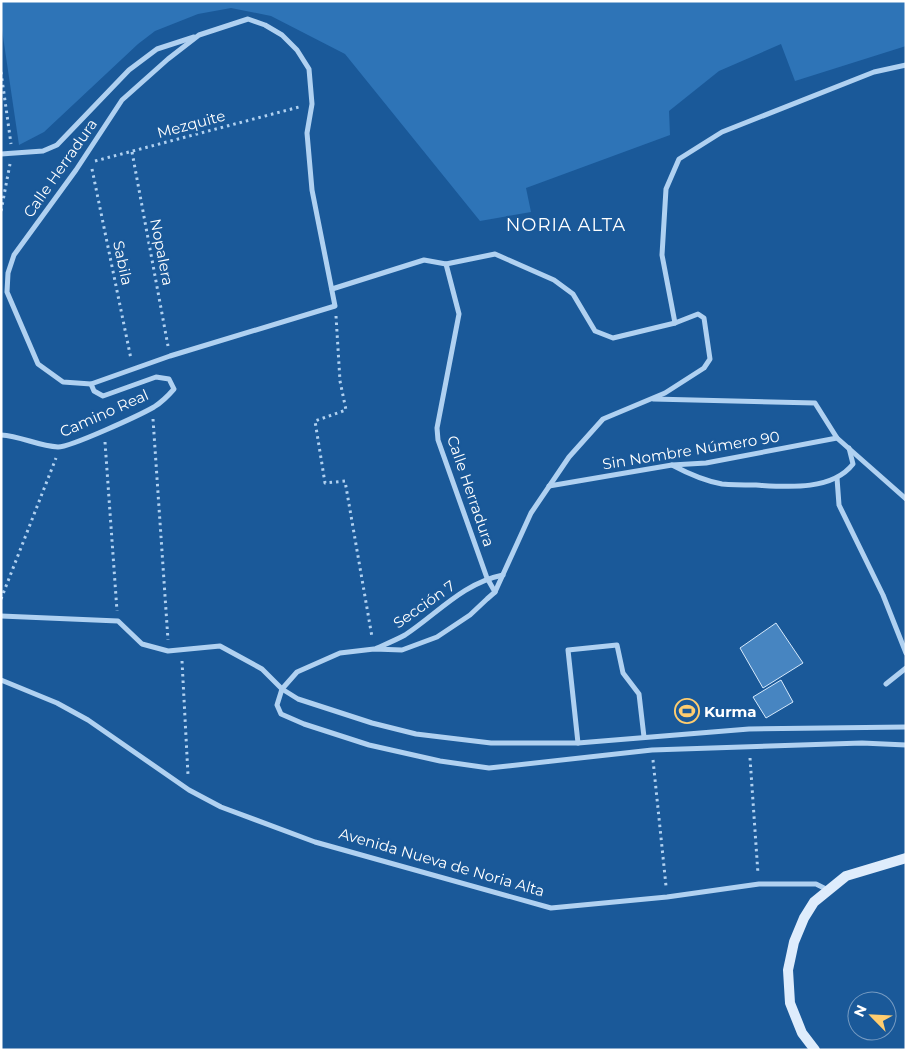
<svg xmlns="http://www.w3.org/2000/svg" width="907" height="1051" font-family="Montserrat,sans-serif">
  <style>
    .green { fill: #2e74b7 }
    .building { fill: #4785c1; stroke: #d7eafc }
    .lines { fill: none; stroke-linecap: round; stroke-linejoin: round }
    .path { stroke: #b0d1f1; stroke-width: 3; stroke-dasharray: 2.5 4; stroke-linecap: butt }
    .street { stroke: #b0d1f1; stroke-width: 5 }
    .secondary { stroke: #deecfc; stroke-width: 10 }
    .labels { text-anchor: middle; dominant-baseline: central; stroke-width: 4.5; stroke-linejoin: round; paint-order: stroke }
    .street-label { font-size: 15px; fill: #fff; stroke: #1a5999 }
    .poi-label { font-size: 15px; font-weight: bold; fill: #fff; stroke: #1a5999; text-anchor: start }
    .quarter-label { font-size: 18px; letter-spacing: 1px; fill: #fff; stroke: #1a5999 }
  </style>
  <rect width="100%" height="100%" fill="#1a5999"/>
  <polygon class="green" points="1,1 906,1 906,46 795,81 781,44 719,71 669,111 670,135 526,188 531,212 480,221 345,54 271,16 231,8 198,14 155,31 138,44 44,132 19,145 1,23"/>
  <g class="building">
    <polygon points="776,623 803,663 763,688 740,648"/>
    <polygon points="781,680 793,702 766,718 753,697"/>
  </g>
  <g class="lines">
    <g class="path">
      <polyline points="1,72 11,144"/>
      <polyline points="132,152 168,346"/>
      <polyline points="95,161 299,107"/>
      <polyline points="92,169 131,359"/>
      <polyline points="1,211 10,164"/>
      <polyline points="336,316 340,381 346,410 315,421 325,483 345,481 372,637"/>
      <polyline points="153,419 168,640"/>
      <polyline points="105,442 117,611"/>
      <polyline points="1,599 56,458"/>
      <polyline points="182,661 188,775"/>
      <polyline points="750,758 758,874"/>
      <polyline points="653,760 666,886"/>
    </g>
    <g class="street">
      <polygon points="248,19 265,25 282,35 297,50 309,69 312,104 307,133 312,190 335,306 170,356 91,384 63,382 38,364 7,292 8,273 14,255 76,170 122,100 168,59 199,35"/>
      <polyline points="1,154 43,151 57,145 129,70 157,49 194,37"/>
      <polyline points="446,264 459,314 437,428 438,440 487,578 495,592"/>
      <polyline points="332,289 424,260 446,264 495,254 554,280 573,294 595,331 613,338 675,323 698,314 704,318 710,359 704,368 665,393 603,419 569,457 531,513 495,592 487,599 470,615 437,637 402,650 374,649 340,653 297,672 282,689 277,705 281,714 304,724 369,745 440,761 489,768 652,750 862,743 906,745"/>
      <polyline points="675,323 662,255 666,189 679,159 722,132 874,72 906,65"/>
      <polyline points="653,399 815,403 837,438 906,499"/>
      <path d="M1,435C21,436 38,446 58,447C71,447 140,415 154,407C162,402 168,396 174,389L169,379L156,377L103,396L94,391L91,384"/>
      <path d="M672,465C687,473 705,481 722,484C733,485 745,485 756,485C787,487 832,491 853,464L849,448"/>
      <polyline points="837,478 839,505 883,595 906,653"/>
      <polyline points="549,486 672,465 706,463 837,438"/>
      <polyline points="1,616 118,621 142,644 168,651 220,646 262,669 282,689 298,699 372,723 416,734 491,743 578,743 749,729 906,727"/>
      <path d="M377,648C386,644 396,640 405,635C437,614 463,583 503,575"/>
      <polyline points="1,680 57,703 88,720 189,790 221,807 315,842 551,908 667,897 759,884 816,884 828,890"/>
      <polyline points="886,684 906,668"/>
      <polyline points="578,743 568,650 617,645 623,673 639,694 644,737"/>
    </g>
    <polyline class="secondary" points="815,1050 802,1033 790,1003 788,970 794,942 804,918 814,902 846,876 906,858"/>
  </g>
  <defs>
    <symbol id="stadium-ring" viewBox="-11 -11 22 22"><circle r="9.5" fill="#1a5999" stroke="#ffcd6f" stroke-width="1.5"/><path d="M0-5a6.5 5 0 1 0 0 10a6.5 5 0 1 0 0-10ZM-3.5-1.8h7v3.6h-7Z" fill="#ffcd6f"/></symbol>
  </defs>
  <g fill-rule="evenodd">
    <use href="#stadium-ring" x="673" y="697" width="28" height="28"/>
  </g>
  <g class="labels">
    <g class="street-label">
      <text transform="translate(191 124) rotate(-15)">Mezquite</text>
      <text transform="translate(60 168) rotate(-55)">Calle Herradura</text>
      <text transform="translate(162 252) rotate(79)">Nopalera</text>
      <text transform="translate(123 263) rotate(78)">Sabila</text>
      <text transform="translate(104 413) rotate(-24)">Camino Real</text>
      <text transform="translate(691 450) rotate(-9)">Sin Nombre Número 90</text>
      <text transform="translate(471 491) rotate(71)">Calle Herradura</text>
      <text transform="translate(424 604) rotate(-35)">Sección 7</text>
      <text transform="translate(442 862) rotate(16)">Avenida Nueva de Noria Alta</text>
    </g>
    <g class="poi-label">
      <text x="704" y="711">Kurma</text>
    </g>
    <g class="quarter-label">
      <text x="566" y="225">NORIA ALTA</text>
    </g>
  </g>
  <rect width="907" height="1051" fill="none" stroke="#ffffff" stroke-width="5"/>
  <g transform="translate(872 1016) rotate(294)"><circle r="24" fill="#1a5999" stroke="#769bc2"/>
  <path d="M0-4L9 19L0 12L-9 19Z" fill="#ffcd6f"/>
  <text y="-8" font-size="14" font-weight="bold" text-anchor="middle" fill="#ffffff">N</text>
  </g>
</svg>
